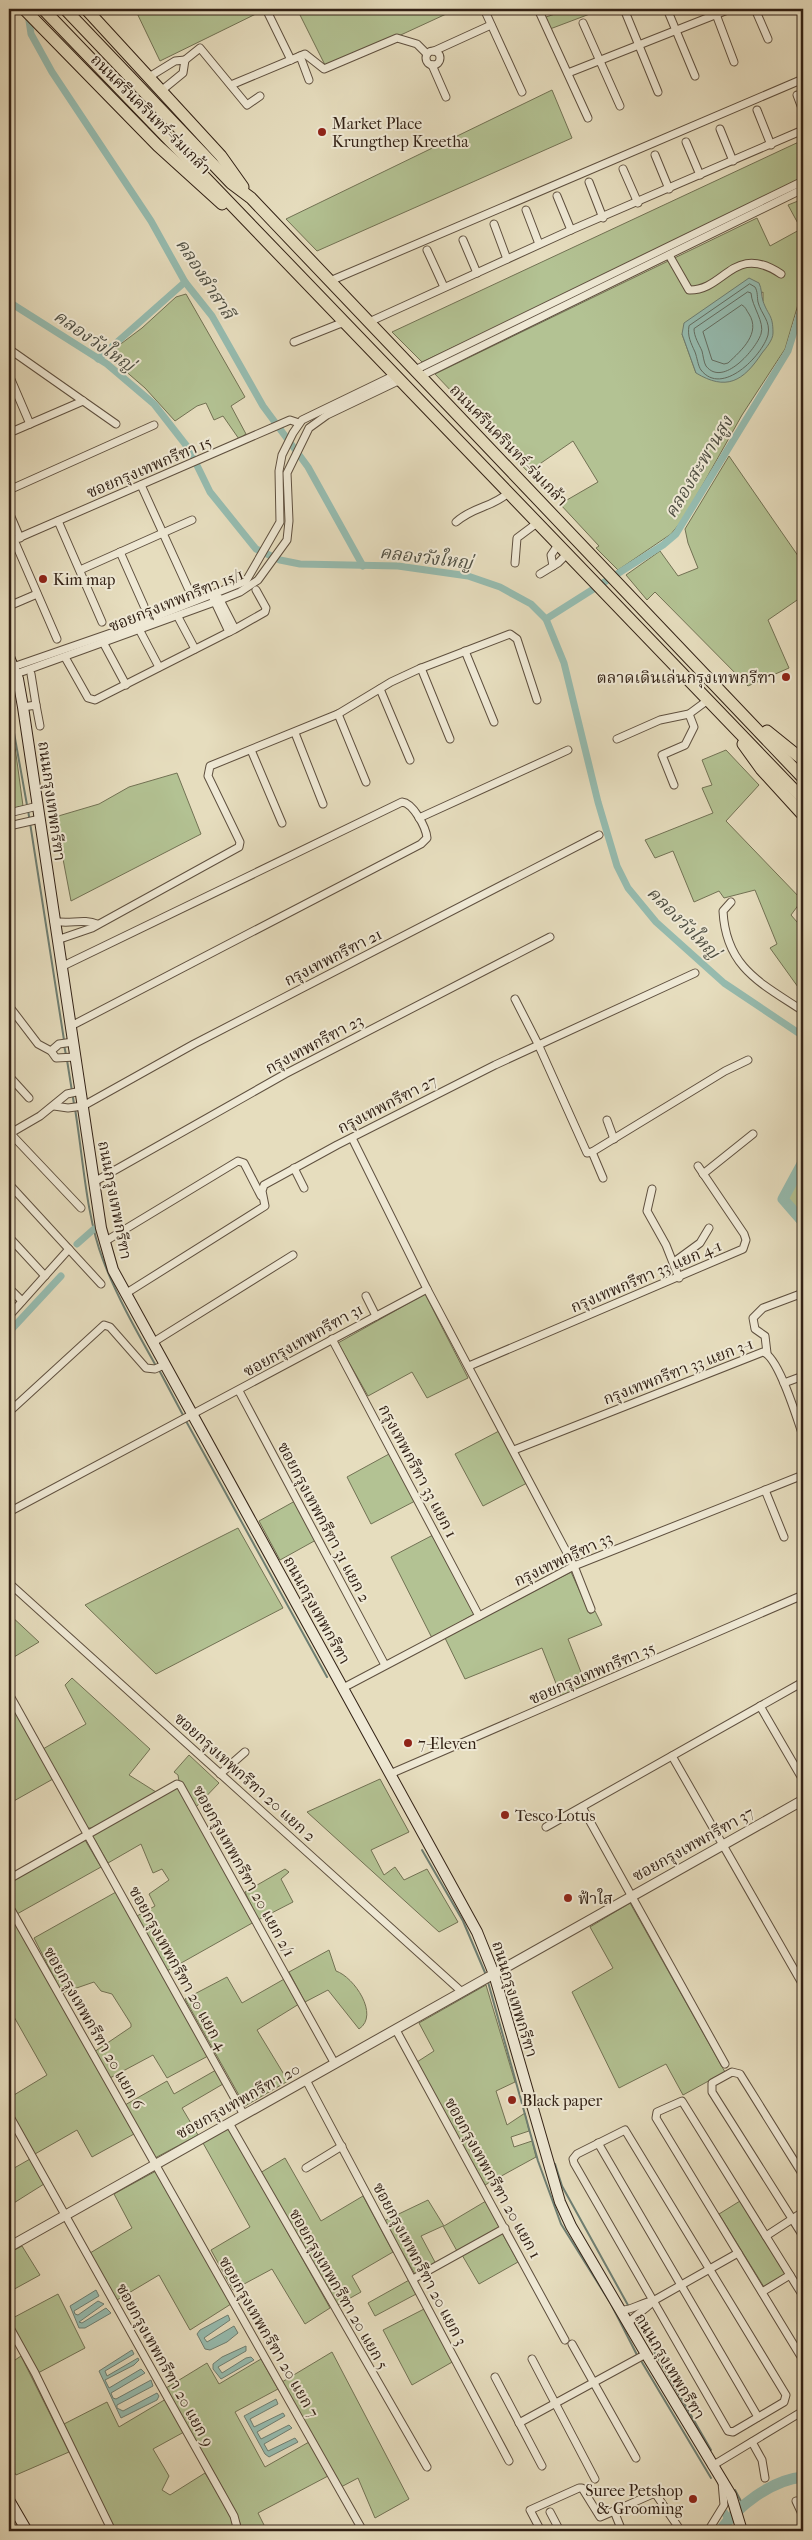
<svg xmlns="http://www.w3.org/2000/svg" width="812" height="2540" font-family="'IM FELL French Canon','Noto Serif Thai',serif">
  <style>
    .green { fill: #b3c293; stroke: #727254; fill-rule: evenodd }
    .water { fill: #96bcb0; stroke: #6e7e72 }
    .lines { fill: none; stroke-linecap: round; stroke-linejoin: round }
    .shore { stroke: #646e62; stroke-width: 1 }
    .stream { stroke: #6e7e72; stroke-width: 2 }
    .canal { stroke: #96bcb0; stroke-width: 7 }
    .river { stroke: #96bcb0; stroke-width: 11 }
    .minor-casing { stroke: #5f503f; stroke-width: 9 }
    .tertiary-casing { stroke: #5f503f; stroke-width: 11 }
    .secondary-casing { stroke: #322115; stroke-width: 12 }
    .primary-casing { stroke: #322115; stroke-width: 13 }
    .minor { stroke: #efe9d5; stroke-width: 7 }
    .tertiary { stroke: #efe9d5; stroke-width: 9 }
    .secondary { stroke: #efe9d5; stroke-width: 10 }
    .primary { stroke: #e6ddbe; stroke-width: 11 }
    .poi-dot { fill: #8f2418; stroke: #efe9d5; stroke-width: 2 }
    .labels { text-anchor: middle; dominant-baseline: central; stroke-width: 4; stroke-linejoin: round; paint-order: stroke }
    .street-label { font-size: 16px; fill: #322115; stroke: #efe9d5 }
    .poi-label { font-size: 16px; fill: #322115; stroke: #efe9d5; text-anchor: start }
    .water-label { font-size: 18px; font-style: italic; fill: #505044; stroke: #efe9d5 }
  </style>
  <rect width="100%" height="100%" fill="#e6ddbe"/>
  <filter id="stains"><feTurbulence type="fractalNoise" baseFrequency=".004" numOctaves="4"/><feColorMatrix values="0 0 0 0 .2 0 0 0 0 .09 0 0 0 0 .02 0 0 0 .5 -.17"/></filter>
  <radialGradient id="worn" r=".72"><stop offset=".6" stop-color="#630" stop-opacity="0"/><stop offset="1" stop-color="#630" stop-opacity=".3"/></radialGradient>
  <g class="green">
    <polygon points="135,9 266,9 160,61"/>
    <polygon points="297,9 457,9 327,69"/>
    <polygon points="570,9 603,9 550,29 546,17"/>
    <polygon points="552,90 572,138 317,251 286,219"/>
    <polygon points="803,140 803,179 598,279 422,362 392,332"/>
    <path d="M798,201L803,207V295L799,301L785,349L742,415L684,518L671,534L618,570L596,548L599,546L560,504L598,482L573,441L528,472L435,374L757,218L770,246L801,229L788,205ZM763,292V301L696,373L682,334Z"/>
    <polygon points="186,294 245,397 231,406 246,434 239,439 223,416 214,420 206,403 197,406 175,421 145,388 115,362 114,349 142,328 176,297"/>
    <polygon points="729,456 803,563 803,596 768,620 789,668 748,686 655,592 647,600 626,575 660,551 678,576 698,568 688,543 685,529"/>
    <polygon points="9,716 13,732 23,806 9,809"/>
    <polygon points="726,750 759,785 726,821 802,900 791,915 803,929 803,994 770,948 777,944 755,890 724,898 719,891 694,902 673,851 655,858 645,840 713,813 702,788 712,785 702,760"/>
    <polygon points="177,773 201,834 71,901 55,817 99,804 129,787"/>
    <polygon points="803,1171 803,1218 787,1197"/>
    <polygon points="425,1294 468,1378 427,1398 412,1372 368,1396 338,1343"/>
    <polygon points="499,1431 527,1483 483,1506 455,1454"/>
    <polygon points="389,1454 415,1501 371,1524 347,1477"/>
    <polygon points="295,1501 316,1540 280,1560 259,1521"/>
    <polygon points="238,1528 283,1608 156,1674 85,1605"/>
    <polygon points="433,1535 474,1614 432,1638 391,1557"/>
    <polygon points="571,1572 590,1614 595,1611 602,1625 568,1639 586,1685 561,1696 542,1648 465,1679 445,1638"/>
    <polygon points="9,1614 39,1642 9,1660"/>
    <polygon points="72,1678 150,1749 129,1775 156,1792 93,1828 87,1828 43,1749 86,1724 65,1685"/>
    <polygon points="9,1698 53,1779 12,1802 9,1795"/>
    <polygon points="189,1755 219,1783 196,1807 179,1781 178,1775 174,1772"/>
    <polygon points="380,1779 409,1832 371,1850 384,1875 395,1867 404,1880 427,1869 458,1922 439,1932 307,1812"/>
    <polygon points="176,1788 181,1790 254,1922 167,1971 137,1916 155,1906 149,1894 169,1880 162,1869 153,1873 141,1844 108,1863 92,1835"/>
    <polygon points="85,1840 101,1867 17,1914 9,1899 9,1883"/>
    <polygon points="285,1869 289,1872 281,1879 293,1902 258,1920 245,1892"/>
    <polygon points="116,1892 208,2056 167,2078 153,2055 110,2078 94,2052 131,2027 131,2024 112,1994 101,1991 94,1982 62,1993 34,1938"/>
    <polygon points="630,1903 725,2072 683,2095 666,2064 619,2088 572,1992 613,1968 590,1927"/>
    <polygon points="9,1910 134,2134 92,2157 77,2130 35,2154 9,2108 9,2098 47,2075 9,2008"/>
    <path d="M329,1950L336,1971C354,1977 380,2015 359,2029L328,1990L305,2002L289,1972Z"/>
    <polygon points="227,1977 242,2003 286,1978 299,2004 257,2030 288,2081 245,2106 185,1999"/>
    <polygon points="486,1985 515,2082 496,2091 507,2125 525,2113 529,2131 511,2137 514,2147 532,2141 536,2157 485,2185 417,2062 434,2051 419,2023"/>
    <polygon points="216,2070 223,2084 182,2108 198,2135 155,2158 125,2105 167,2081 174,2094"/>
    <polygon points="229,2128 330,2308 305,2324 272,2269 233,2290 211,2250 250,2227 203,2143"/>
    <polygon points="285,2158 321,2221 363,2196 393,2252 352,2276 361,2292 336,2306 260,2173"/>
    <polygon points="30,2159 44,2184 9,2206 9,2171"/>
    <polygon points="156,2171 231,2304 190,2330 159,2275 117,2300 90,2253 132,2228 114,2194"/>
    <polygon points="428,2200 444,2226 486,2201 501,2228 457,2251 443,2226 421,2236 436,2264 415,2274 384,2221"/>
    <polygon points="740,2201 785,2274 764,2287 719,2214"/>
    <polygon points="502,2233 518,2262 479,2284 462,2255"/>
    <polygon points="22,2246 40,2275 9,2292 9,2253"/>
    <polygon points="411,2279 418,2293 375,2316 368,2303"/>
    <polygon points="58,2294 85,2348 38,2373 9,2320"/>
    <polygon points="426,2308 454,2361 412,2385 383,2330"/>
    <polygon points="332,2352 409,2499 375,2518 358,2478 341,2487 282,2382"/>
    <polygon points="21,2356 69,2452 16,2475 9,2463 9,2412 12,2410 9,2407 9,2364"/>
    <polygon points="261,2359 278,2389 235,2412 265,2467 309,2442 328,2476 258,2513 267,2531 241,2531 240,2523 225,2492 166,2388 207,2363 219,2384"/>
    <polygon points="166,2399 184,2432 153,2449 169,2476 162,2490 170,2495 205,2473 233,2519 234,2531 114,2531 62,2425 107,2402 119,2427"/>
  </g>
  <g class="water">
    <path d="M749,278L759,283C762,289 761,295 763,301C768,316 773,314 773,333C773,340 766,348 762,353C743,382 726,391 696,373L682,334L684,323Z"/>
    <polygon points="96,2290 99,2296 74,2311 75,2314 78,2315 98,2301 104,2304 79,2322 82,2323 106,2308 111,2313 85,2328 79,2328 70,2306"/>
    <polygon points="228,2315 230,2320 204,2338 207,2342 234,2326 238,2333 227,2342 210,2350 205,2349 197,2334 200,2330"/>
    <polygon points="246,2346 246,2351 218,2367 222,2373 246,2358 251,2357 254,2360 221,2379 213,2369 213,2364 222,2357"/>
    <polygon points="132,2350 134,2354 105,2371 107,2376 138,2358 139,2360 134,2365 105,2380 109,2388 141,2369 145,2373 111,2393 113,2398 116,2399 151,2380 153,2386 117,2405 117,2408 123,2411 157,2393 159,2396 157,2400 121,2418 99,2371"/>
    <polygon points="276,2399 278,2404 250,2419 254,2427 283,2413 285,2416 257,2432 261,2439 289,2425 292,2428 264,2444 268,2451 295,2438 298,2442 269,2457 265,2454 244,2416"/>
  </g>
  <g class="lines">
    <g class="shore">
      <path d="M750,284L755,287C758,292 757,297 758,302C761,314 771,321 768,335C762,356 722,397 701,370C698,366 697,357 695,352C691,343 687,336 689,326Z"/>
      <path d="M748,292L751,293C752,307 765,322 761,334C756,349 723,388 706,366C704,363 703,355 702,351C699,344 694,337 694,329Z"/>
      <path d="M742,305C746,307 746,310 749,314C761,333 742,350 728,363L724,364L712,360L703,332Z"/>
    </g>
    <g class="stream">
      <polyline points="9,705 27,805"/>
      <polyline points="28,810 64,1040"/>
      <polyline points="64,1045 66,1055"/>
      <polyline points="67,1060 74,1104"/>
      <path d="M75,1109C83,1156 86,1216 103,1260C117,1297 137,1332 156,1366"/>
      <polyline points="159,1370 184,1417"/>
      <polyline points="186,1421 327,1677"/>
      <polyline points="422,1850 463,1921 486,1975"/>
      <polyline points="488,1982 538,2161 561,2224 611,2304 637,2355"/>
      <polyline points="555,2164 562,2186 629,2307"/>
      <polyline points="636,2320 711,2450"/>
      <polyline points="640,2359 711,2478"/>
      <polyline points="735,2490 743,2505"/>
    </g>
    <g class="canal">
      <polyline points="28,14 31,34 52,72 151,221 185,282 212,316 263,406 308,467 363,566"/>
      <polyline points="9,302 107,364 154,404 189,449 210,492 256,549 280,560 300,564 398,566 468,576 500,587 531,604 546,619 564,663 598,802 617,866 628,888 656,922 724,983 803,1036"/>
      <polyline points="98,359 185,282"/>
      <polyline points="546,619 663,545 676,534 788,351 803,303"/>
      <polyline points="77,1244 94,1229"/>
      <polyline points="9,1332 61,1276"/>
      <polyline points="725,2513 728,2520"/>
    </g>
    <g class="river">
      <polyline points="803,1162 783,1199 803,1222"/>
      <path d="M720,2531C738,2506 771,2480 803,2477"/>
    </g>
    <defs>
      <g id="minor">
        <polyline points="266,9 291,60"/>
        <polyline points="484,9 522,92"/>
        <polyline points="538,9 588,118"/>
        <polyline points="624,9 658,92"/>
        <polyline points="667,9 695,76"/>
        <polyline points="714,9 734,62"/>
        <polyline points="755,9 768,39"/>
        <polyline points="583,23 620,106"/>
        <polyline points="434,51 491,25"/>
        <circle cx="433" cy="58" r="7"/>
        <polyline points="300,56 309,80"/>
        <polyline points="185,60 200,48 247,105 260,96"/>
        <polyline points="432,65 446,97"/>
        <polyline points="568,73 730,9"/>
        <polyline points="149,77 175,61 185,60 183,73 161,91"/>
        <polyline points="231,85 305,54 324,69 397,38 417,44 427,54"/>
        <polyline points="797,95 803,111"/>
        <polyline points="757,110 771,145"/>
        <polyline points="720,129 733,161"/>
        <polyline points="686,142 700,175"/>
        <polyline points="655,155 669,189"/>
        <polyline points="623,169 638,203"/>
        <polyline points="589,182 603,218"/>
        <polyline points="557,196 571,230"/>
        <polyline points="526,210 539,244"/>
        <polyline points="494,224 507,259"/>
        <polyline points="463,240 477,273"/>
        <polyline points="427,250 444,287"/>
        <path d="M669,255L689,290C725,291 733,242 781,274"/>
        <polyline points="330,281 803,79"/>
        <polyline points="369,322 571,230 803,130"/>
        <polyline points="294,342 339,324 345,323"/>
        <polyline points="9,349 116,424"/>
        <polyline points="415,370 803,181"/>
        <polyline points="9,375 30,424"/>
        <polyline points="421,376 803,189"/>
        <polyline points="9,433 83,401"/>
        <polyline points="141,485 188,588"/>
        <polyline points="9,490 154,425"/>
        <polyline points="9,512 20,538"/>
        <polyline points="58,521 102,622"/>
        <path d="M456,522C474,506 491,508 508,493"/>
        <polyline points="14,540 57,639"/>
        <polyline points="9,542 290,420 299,423"/>
        <polyline points="120,552 144,606"/>
        <polyline points="515,563 517,538 537,523"/>
        <polyline points="553,566 551,555 558,545"/>
        <polyline points="80,570 192,520"/>
        <polyline points="540,574 558,563 567,554"/>
        <polyline points="213,598 229,632 233,630"/>
        <polyline points="219,598 235,629 265,612 266,608 256,590"/>
        <polyline points="9,606 37,594"/>
        <polyline points="178,617 195,649"/>
        <polyline points="140,631 159,667"/>
        <polyline points="104,644 126,685"/>
        <polyline points="465,651 494,722"/>
        <polyline points="66,659 88,698 95,700 229,632"/>
        <polyline points="13,667 137,624 246,581 280,522 279,471 282,455 293,433 302,420 391,377 397,377"/>
        <polyline points="421,668 450,739"/>
        <polyline points="16,674 220,600 240,592 258,580 287,540 289,521 287,473 309,428 327,415 396,382 402,382"/>
        <polyline points="31,674 36,705"/>
        <polyline points="380,689 410,760"/>
        <polyline points="23,707 36,705 40,726"/>
        <polyline points="338,714 366,782"/>
        <polyline points="295,733 323,804"/>
        <polyline points="617,739 660,720 689,714 708,700"/>
        <polyline points="251,750 282,823"/>
        <polyline points="674,785 662,755 685,745 694,727 689,714"/>
        <polyline points="9,813 38,806"/>
        <polyline points="419,818 568,750"/>
        <polyline points="9,826 40,819"/>
        <path d="M731,902L723,911C726,968 761,983 803,1011"/>
        <path d="M54,921C68,925 84,918 97,924"/>
        <polyline points="57,940 92,928 239,847 240,842 208,776 210,766 338,714 391,682 419,669 510,634 517,639 537,700"/>
        <path d="M63,966L402,802C413,803 426,827 427,838L421,844L71,1026"/>
        <polyline points="515,999 538,1044 587,1153 592,1152 725,1071 748,1060"/>
        <polyline points="9,1006 38,1044 51,1051 56,1058 76,1057"/>
        <polyline points="51,1051 59,1044 73,1042"/>
        <polyline points="9,1076 29,1098"/>
        <polyline points="54,1106 68,1108 83,1106 194,1044 599,835"/>
        <polyline points="607,1120 614,1139"/>
        <polyline points="10,1133 81,1208"/>
        <polyline points="9,1134 40,1116 67,1094 81,1091"/>
        <polyline points="352,1138 427,1289 574,1566 591,1609"/>
        <polyline points="592,1152 603,1178"/>
        <polyline points="294,1168 304,1188"/>
        <polyline points="703,1174 753,1134"/>
        <polyline points="94,1182 285,1074 550,937"/>
        <polyline points="9,1184 101,1284"/>
        <polyline points="652,1189 647,1211 666,1245 679,1278"/>
        <polyline points="9,1237 45,1276"/>
        <polyline points="104,1242 238,1161 244,1163 261,1196"/>
        <polyline points="674,1262 700,1243 709,1228"/>
        <polyline points="9,1288 22,1301"/>
        <polyline points="125,1294 265,1206 262,1191 264,1185 337,1145 495,1065 695,973"/>
        <polyline points="366,1296 376,1316"/>
        <polyline points="9,1316 69,1249"/>
        <polyline points="332,1339 479,1616"/>
        <polyline points="152,1343 293,1255"/>
        <polyline points="767,1353 765,1336 755,1329 753,1318 763,1308 803,1293"/>
        <polyline points="469,1366 743,1249 746,1240 744,1234 698,1166"/>
        <polyline points="784,1383 803,1376"/>
        <polyline points="239,1391 385,1665"/>
        <polyline points="9,1412 104,1325 110,1327 146,1368 155,1369 164,1365"/>
        <path d="M514,1450L763,1352C779,1357 797,1419 803,1436"/>
        <polyline points="765,1490 784,1537"/>
        <polyline points="9,1512 427,1289"/>
        <polyline points="9,1583 462,1992"/>
        <polyline points="343,1688 574,1566 803,1475"/>
        <polyline points="9,1694 244,2115"/>
        <polyline points="760,1706 803,1780"/>
        <polyline points="672,1756 803,1985"/>
        <polyline points="220,1774 245,1752"/>
        <polyline points="390,1774 803,1595"/>
        <polyline points="582,1807 725,2064"/>
        <polyline points="546,1827 803,1682"/>
        <polyline points="9,1879 177,1784 180,1785 335,2064"/>
        <polyline points="9,1906 363,2531"/>
        <polyline points="396,2030 565,2340"/>
        <polyline points="306,2080 509,2461"/>
        <polyline points="9,2115 224,2498 234,2516 238,2531"/>
        <polyline points="229,2123 427,2467"/>
        <polygon points="625,2130 786,2395 784,2402 733,2432 728,2431 574,2163 573,2159 577,2154"/>
        <polyline points="598,2143 758,2417"/>
        <polyline points="306,2168 342,2146"/>
        <polyline points="803,2175 740,2074 732,2072 712,2083 712,2092 803,2236"/>
        <polyline points="766,2236 803,2212"/>
        <polyline points="413,2279 505,2228"/>
        <polyline points="762,2292 790,2275"/>
        <polyline points="803,2296 682,2101 657,2112 656,2118 803,2360"/>
        <path d="M620,2310C633,2311 641,2302 653,2301"/>
        <path d="M628,2324C635,2314 646,2310 653,2301L738,2253"/>
        <polyline points="9,2326 35,2373 112,2531"/>
        <polyline points="572,2344 636,2458"/>
        <polyline points="532,2359 595,2479"/>
        <polyline points="495,2377 542,2466"/>
        <polyline points="519,2423 646,2354"/>
        <polyline points="752,2442 762,2460 765,2478"/>
        <polyline points="712,2466 803,2411"/>
        <polyline points="796,2501 803,2516"/>
        <polyline points="550,2512 560,2531"/>
        <polyline points="541,2531 530,2510 579,2488 582,2488 600,2517 614,2511"/>
        <polyline points="622,2531 614,2511 655,2493 681,2531"/>
        <polyline points="708,2531 724,2505 722,2482"/>
      </g>
      <polyline id="tertiary" points="9,2247 803,1800"/>
      <g id="secondary">
        <polyline points="9,657 18,679 23,707 101,1228 113,1270 477,1932 494,1974 560,2202 571,2226 646,2354 731,2495 742,2531"/>
        <polyline points="9,2500 27,2531"/>
      </g>
      <g id="primary">
        <polyline points="24,9 158,146 222,204"/>
        <polyline points="43,9 803,799"/>
        <polyline points="65,9 231,183 251,198 803,778"/>
        <polyline points="86,9 221,156 243,187"/>
        <polyline points="767,731 803,760"/>
        <polyline points="743,744 761,769 803,815"/>
      </g>
    </defs>
    <use href="#minor" class="minor-casing"/>
    <use href="#tertiary" class="tertiary-casing"/>
    <use href="#secondary" class="secondary-casing"/>
    <use href="#primary" class="primary-casing"/>
    <use href="#minor" class="minor"/>
    <use href="#tertiary" class="tertiary"/>
    <use href="#secondary" class="secondary"/>
    <use href="#primary" class="primary"/>
  </g>
  <g class="poi-dot">
    <circle cx="322" cy="132" r="5"/>
    <circle cx="43" cy="579" r="5"/>
    <circle cx="786" cy="677" r="5"/>
    <circle cx="408" cy="1743" r="5"/>
    <circle cx="505" cy="1815" r="5"/>
    <circle cx="568" cy="1898" r="5"/>
    <circle cx="512" cy="2100" r="5"/>
    <circle cx="693" cy="2499" r="5"/>
  </g>
  <g class="labels">
    <g class="street-label">
      <text transform="translate(151 114) rotate(45)">ถนนศรีนครินทร์-ร่มเกล้า</text>
      <text transform="translate(509 445) rotate(46)">ถนนศรีนครินทร์-ร่มเกล้า</text>
      <text transform="translate(149 467) rotate(-23)">ซอยกรุงเทพกรีฑา 15</text>
      <text transform="translate(176 600) rotate(-22)">ซอยกรุงเทพกรีฑา 15/1</text>
      <text transform="translate(52 801) rotate(82)">ถนนกรุงเทพกรีฑา</text>
      <text transform="translate(333 957) rotate(-27)">กรุงเทพกรีฑา 21</text>
      <text transform="translate(314 1044) rotate(-28)">กรุงเทพกรีฑา 23</text>
      <text transform="translate(387 1104) rotate(-27)">กรุงเทพกรีฑา 27</text>
      <text transform="translate(115 1200) rotate(79)">ถนนกรุงเทพกรีฑา</text>
      <text transform="translate(646 1276) rotate(-23)">กรุงเทพกรีฑา 33 แยก 4-1</text>
      <text transform="translate(303 1340) rotate(-29)">ซอยกรุงเทพกรีฑา 31</text>
      <text transform="translate(678 1371) rotate(-21)">กรุงเทพกรีฑา 33 แยก 3-1</text>
      <text transform="translate(418 1471) rotate(62)">กรุงเทพกรีฑา 33 แยก 1</text>
      <text transform="translate(324 1522) rotate(62)">ซอยกรุงเทพกรีฑา 31 แยก 2</text>
      <text transform="translate(563 1559) rotate(-25)">กรุงเทพกรีฑา 33</text>
      <text transform="translate(317 1610) rotate(61)">ถนนกรุงเทพกรีฑา</text>
      <text transform="translate(592 1673) rotate(-23)">ซอยกรุงเทพกรีฑา 35</text>
      <text transform="translate(245 1777) rotate(42)">ซอยกรุงเทพกรีฑา 20 แยก 2</text>
      <text transform="translate(693 1844) rotate(-29)">ซอยกรุงเทพกรีฑา 37</text>
      <text transform="translate(244 1871) rotate(61)">ซอยกรุงเทพกรีฑา 20 แยก 2/1</text>
      <text transform="translate(178 1968) rotate(61)">ซอยกรุงเทพกรีฑา 20 แยก 4</text>
      <text transform="translate(515 1999) rotate(73)">ถนนกรุงเทพกรีฑา</text>
      <text transform="translate(94 2028) rotate(60)">ซอยกรุงเทพกรีฑา 20 แยก 6</text>
      <text transform="translate(238 2101) rotate(-29)">ซอยกรุงเทพกรีฑา 20</text>
      <text transform="translate(493 2178) rotate(61)">ซอยกรุงเทพกรีฑา 20 แยก 1</text>
      <text transform="translate(420 2264) rotate(62)">ซอยกรุงเทพกรีฑา 20 แยก 3</text>
      <text transform="translate(339 2289) rotate(60)">ซอยกรุงเทพกรีฑา 20 แยก 5</text>
      <text transform="translate(269 2337) rotate(60)">ซอยกรุงเทพกรีฑา 20 แยก 7</text>
      <text transform="translate(165 2365) rotate(61)">ซอยกรุงเทพกรีฑา 20 แยก 9</text>
      <text transform="translate(670 2366) rotate(59)">ถนนกรุงเทพกรีฑา</text>
    </g>
    <g class="poi-label">
      <text x="332" y="123">Market Place<tspan x="332" dy="18">Krungthep Kreetha</tspan></text>
      <text x="53" y="579">Kim map</text>
      <text x="776" y="677" text-anchor="end">ตลาดเดินเล่นกรุงเทพกรีฑา</text>
      <text x="418" y="1743">7-Eleven</text>
      <text x="515" y="1815">Tesco Lotus</text>
      <text x="578" y="1898">ฟ้าใส</text>
      <text x="522" y="2100">Black paper</text>
      <text x="683" y="2490" text-anchor="end">Suree Petshop<tspan x="683" dy="18">&amp; Grooming</tspan></text>
    </g>
    <g class="water-label">
      <text transform="translate(205 279) rotate(57)">คลองลำสาลี</text>
      <text transform="translate(94 341) rotate(35)">คลองวังใหญ่</text>
      <text transform="translate(699 467) rotate(-59)">คลองสะพานสูง</text>
      <text transform="translate(426 558) rotate(7)">คลองวังใหญ่</text>
      <text transform="translate(683 923) rotate(45)">คลองวังใหญ่</text>
    </g>
  </g>
  <rect width="812" height="2540" fill="none" stroke="#e6ddbe" stroke-width="30"/>
  <rect x="10" y="10" width="792" height="2520" fill="none" stroke="#322115" stroke-width="2.5"/>
  <rect x="15" y="15" width="782" height="2510" fill="none" stroke="#322115"/>
  <rect width="100%" height="100%" filter="url(#stains)"/>
  <rect width="100%" height="100%" fill="url(#worn)"/>
</svg>
